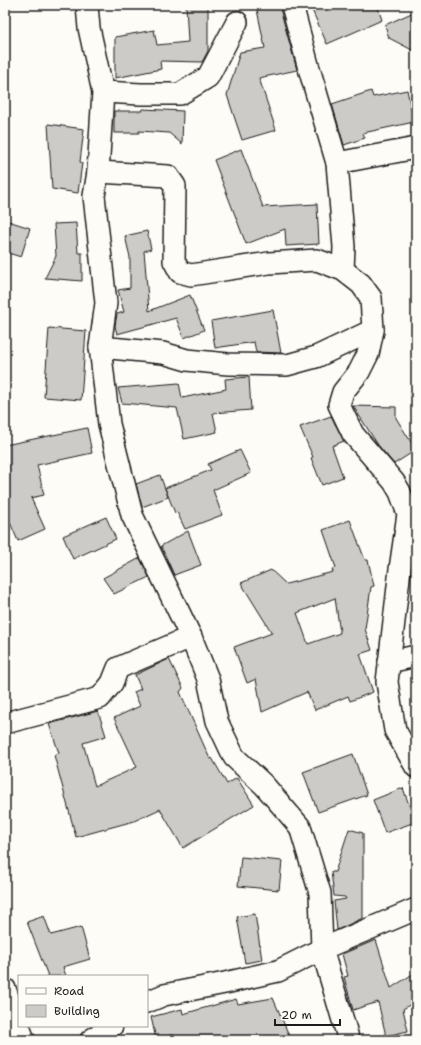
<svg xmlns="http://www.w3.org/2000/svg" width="421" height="1045" font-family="'Shantell Sans',sans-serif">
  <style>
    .building { fill: #cccbc8; stroke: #1c1c1c; fill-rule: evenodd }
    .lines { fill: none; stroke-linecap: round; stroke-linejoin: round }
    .minor-casing { stroke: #1c1c1c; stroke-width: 24 }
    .minor { stroke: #fdfcf7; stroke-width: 21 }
  </style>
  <rect width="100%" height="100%" fill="#fdfcf7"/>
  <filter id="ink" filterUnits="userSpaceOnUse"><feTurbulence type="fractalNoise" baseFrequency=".025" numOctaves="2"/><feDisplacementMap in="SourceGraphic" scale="8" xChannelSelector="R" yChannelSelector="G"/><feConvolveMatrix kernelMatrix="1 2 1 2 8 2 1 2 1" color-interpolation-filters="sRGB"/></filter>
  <g filter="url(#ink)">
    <g class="building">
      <polygon points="186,5 208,5 208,51 202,62 160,61 161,69 115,78 115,37 154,30 157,45 188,42"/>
      <polygon points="256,5 279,5 297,70 259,78 276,130 242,140 227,95 240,52 265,48"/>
      <polygon points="324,5 377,5 382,20 327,44 312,10"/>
      <polygon points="416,11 416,52 389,38 385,25"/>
      <polygon points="407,90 414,122 363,133 365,138 344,145 332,104 371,91 373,97"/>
      <polygon points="143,109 183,111 182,144 169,133 139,131 139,133 114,133 114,111 142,111"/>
      <polygon points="48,124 84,129 80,162 82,163 78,193 52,189"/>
      <polygon points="241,149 263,207 317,204 319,244 286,246 285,229 246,244 214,160"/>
      <polygon points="5,220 30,228 21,257 5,252"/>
      <polygon points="76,223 78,253 82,253 82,281 45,278 56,256 54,224"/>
      <polygon points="147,231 151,249 144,251 149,311 190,295 204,330 184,338 176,318 117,334 115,326 117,314 124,312 118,290 130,288 130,257 125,236"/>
      <polygon points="273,310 281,353 256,352 254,342 215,348 211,321"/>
      <polygon points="49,328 86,331 81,400 44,397"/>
      <polygon points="249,377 251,410 213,413 217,432 184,439 177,408 122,403 118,388 179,383 182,398 226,389 225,379"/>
      <polygon points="353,406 396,407 396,418 416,450 394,464 378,445"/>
      <polygon points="331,416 344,441 332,446 343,477 322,485 311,458 313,457 300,427"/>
      <polygon points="87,428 92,453 37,465 44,495 31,498 45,529 18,541 5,511 5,445"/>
      <polygon points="240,450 251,473 213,490 222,515 185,529 177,512 175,513 165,488 211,470 208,464"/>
      <polygon points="160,475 168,497 142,507 136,484"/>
      <polygon points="106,517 116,539 73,559 63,536"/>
      <path d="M350,520L365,560H368L374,586L371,587L365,629L372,650L360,654L373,692L350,701L348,696L315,710L307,692L262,712L256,679L247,683L234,647L272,633L241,583L271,570L286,584L333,572L332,569L336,568L323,530ZM335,598L340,633L308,644L297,613Z"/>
      <polygon points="188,531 201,565 174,575 161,546"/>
      <polygon points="140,558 149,577 114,594 103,578"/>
      <polygon points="169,659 183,688 180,692 210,759 212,758 227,784 237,778 254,805 183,848 160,809 134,821 76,837 54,755 59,753 49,724 98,711 106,736 83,743 95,786 137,767 114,718 140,706 134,692 141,689 135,675"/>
      <polygon points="353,754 367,795 318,812 303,772"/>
      <polygon points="403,788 415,822 385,833 373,800"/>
      <polygon points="349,829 363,833 363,918 337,930 334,901 346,899 345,897 334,896 331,872 335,872"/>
      <polygon points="241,857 282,861 279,890 238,886"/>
      <polygon points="255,914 262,960 245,963 237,917"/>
      <polygon points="44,916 51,935 81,927 90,959 63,967 66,976 48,976 27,922"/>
      <polygon points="376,940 391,988 416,972 416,1001 403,1009 408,1031 386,1036 378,1002 353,1010 344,977 348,976 342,954"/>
      <polygon points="273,998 291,1040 173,1040 172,1035 156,1039 151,1017 182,1009 183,1014 236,999 238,1004"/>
    </g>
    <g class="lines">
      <defs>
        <g id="minor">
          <polyline points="87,5 89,28 103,92 98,172 94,196 106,303 100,347 109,424 132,515 191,637 208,679 217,721 234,757 264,785 300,827 320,893 322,949 347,1034 348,1040"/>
          <polyline points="292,5 308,65 337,163 344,247 343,270"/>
          <polyline points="103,92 141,94 180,94 208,77 237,22"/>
          <polyline points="337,163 416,148"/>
          <polyline points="98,172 168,176 175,186 174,261 180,272 191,275 269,263 317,260 343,270 361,284 371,298 373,330 316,357 287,365 228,364 187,360 163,353 100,347"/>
          <polyline points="373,330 368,354 359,372 343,392 339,405 353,434 394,482 400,492 408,514 400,569 387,682 395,730 416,767"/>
          <polyline points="389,662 416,656"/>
          <polyline points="5,723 100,698 112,683 118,668 191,637"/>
          <polyline points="5,989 24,1040"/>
          <polyline points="147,1002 164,995 225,983 278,971 322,949 416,909"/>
          <polyline points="91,1040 112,1026"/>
        </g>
      </defs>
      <use href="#minor" class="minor-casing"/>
      <use href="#minor" class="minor"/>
    </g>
  </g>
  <rect width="421" height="1045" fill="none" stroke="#fdfcf7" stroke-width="20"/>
  <rect x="10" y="10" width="401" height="1025" fill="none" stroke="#1c1c1c" stroke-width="1.5" filter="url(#ink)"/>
  <rect x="18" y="975" width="130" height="52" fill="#fdfcf7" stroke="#a3a29f"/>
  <rect x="26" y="988" width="20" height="6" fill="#fdfcf7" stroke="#a3a29f"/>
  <text x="54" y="995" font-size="12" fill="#1c1c1c">Road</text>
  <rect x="26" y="1005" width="20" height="12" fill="#cccbc8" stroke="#a3a29f"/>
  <text x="54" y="1015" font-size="12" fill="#1c1c1c">Building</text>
  <path d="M275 1019v6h65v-6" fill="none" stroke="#1c1c1c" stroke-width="2"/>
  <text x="281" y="1019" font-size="12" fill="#1c1c1c" stroke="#fdfcf7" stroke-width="3" paint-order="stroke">20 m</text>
</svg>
